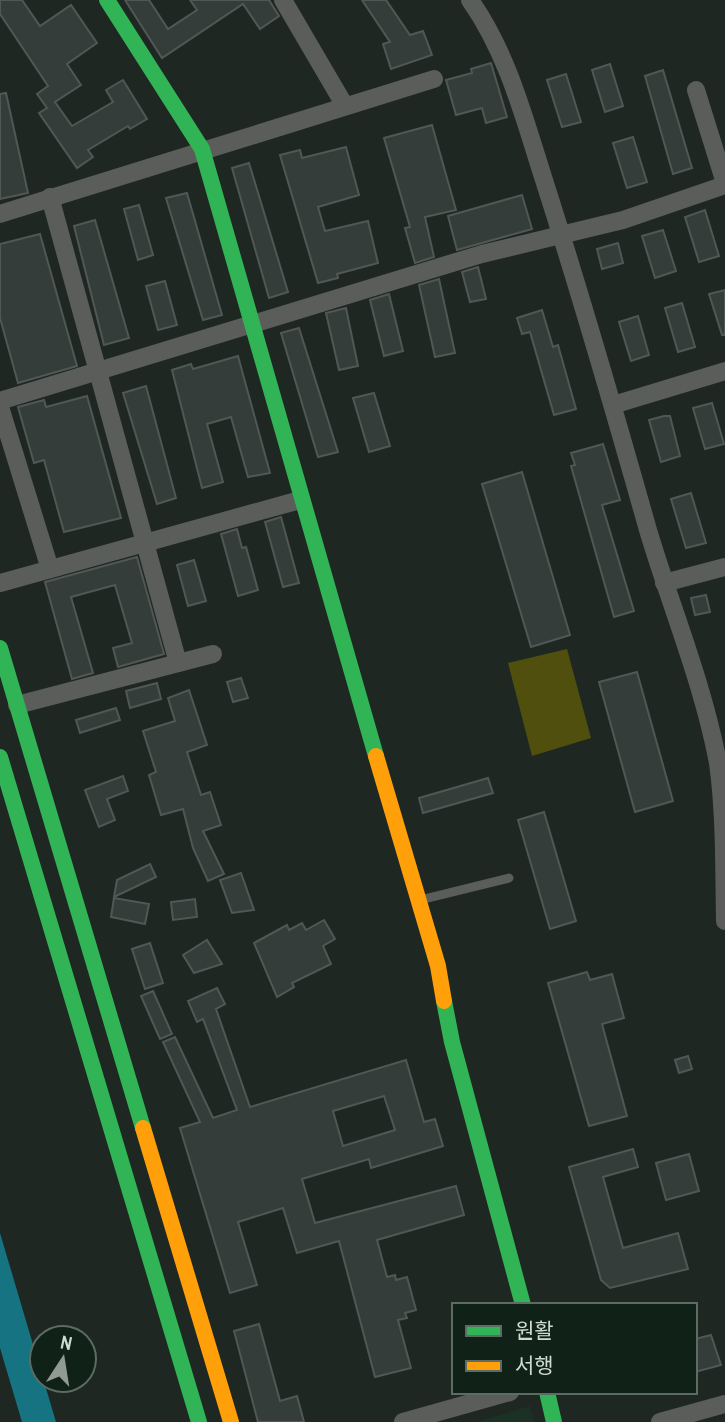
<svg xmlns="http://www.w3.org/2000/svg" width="725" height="1422" font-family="'Archivo Narrow','Noto Sans KR',sans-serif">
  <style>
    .built { fill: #1b3125 }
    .forest { fill: #514f0e }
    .water { fill: #157382 }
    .building { fill: #343d3a; stroke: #4f5855; stroke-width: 2; fill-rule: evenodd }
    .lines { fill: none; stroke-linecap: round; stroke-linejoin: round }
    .lane { stroke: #5a5d5a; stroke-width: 9 }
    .street { stroke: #5a5d5a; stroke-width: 18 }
    .fast { stroke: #30b455; stroke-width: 16 }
    .slow { stroke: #ff9f0a; stroke-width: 16 }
  </style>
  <rect width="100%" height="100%" fill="#1e2722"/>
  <polygon class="built" points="530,1406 534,1422 476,1422"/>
  <polygon class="forest" points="567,649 591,738 532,756 508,663"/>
  <polygon class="water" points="0,1233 56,1422 22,1422 0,1348"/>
  <g class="building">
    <polygon points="0,0 22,0 40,26 71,5 97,43 67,64 81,85 55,102 72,126 113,102 106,90 123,80 147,119 130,129 128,126 88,150 93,157 77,168 39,113 47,108 37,94 48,86 0,14"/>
    <polygon points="125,0 149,0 168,29 197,10 190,0 269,0 279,16 260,29 243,4 162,58"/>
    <polygon points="362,0 386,0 410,35 423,31 432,55 391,69 383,44 390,42"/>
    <polygon points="491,63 507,117 486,123 482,108 456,115 446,80 472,73 471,69"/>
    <polygon points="610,64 623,106 605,112 592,70"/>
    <polygon points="663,70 692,168 673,174 645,76"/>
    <polygon points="566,74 581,122 562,127 547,80"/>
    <polygon points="6,93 28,193 0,199 0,94"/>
    <polygon points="432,125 456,210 425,217 434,257 415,263 405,228 410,227 384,138"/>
    <polygon points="633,137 647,182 627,188 613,143"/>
    <polygon points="346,147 359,195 318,207 325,231 368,221 378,263 337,274 338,278 318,283 280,155 300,150 302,158"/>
    <polygon points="249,163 288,292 269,298 232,168"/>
    <polygon points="187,193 222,315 203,320 166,198"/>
    <polygon points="522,195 532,229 457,250 448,216"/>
    <polygon points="139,205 153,255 138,260 124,209"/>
    <polygon points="705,210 719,256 699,262 685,217"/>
    <polygon points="95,220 129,338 104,345 74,226"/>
    <polygon points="663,230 676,271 655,278 642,236"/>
    <polygon points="40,234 77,366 18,383 0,318 0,244"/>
    <polygon points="618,243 623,263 602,269 597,249"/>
    <polygon points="478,267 486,299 470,302 462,272"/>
    <polygon points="439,279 455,353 435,357 419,285"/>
    <polygon points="165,281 177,325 158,330 146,286"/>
    <polygon points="725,290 725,335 722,335 709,294"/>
    <polygon points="389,294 403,351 384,356 370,300"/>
    <polygon points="682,303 695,347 678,352 665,308"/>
    <polygon points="346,308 358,366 339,370 326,313"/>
    <polygon points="542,310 553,347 558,345 576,409 554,415 530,332 522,334 517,318"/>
    <polygon points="638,316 649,355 631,361 619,322"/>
    <polygon points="299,328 338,452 318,457 281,333"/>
    <polygon points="238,356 270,473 248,477 231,417 207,424 223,482 202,488 172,370 191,364 193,369"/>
    <polygon points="146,386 176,498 157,504 123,393"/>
    <polygon points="374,393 390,446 369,452 353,398"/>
    <polygon points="87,396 121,518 64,532 44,460 34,463 18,407 44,400 46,407"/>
    <polygon points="712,403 724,444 705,449 693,408"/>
    <polygon points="664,416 670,416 680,456 661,462 649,420"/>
    <polygon points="603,444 620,500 602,505 634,611 614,617 571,466 575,465 571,453"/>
    <polygon points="522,472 570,635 531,647 482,484"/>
    <polygon points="691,493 706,543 686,548 671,499"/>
    <polygon points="281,517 299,583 283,587 265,522"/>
    <polygon points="237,529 242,548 246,547 258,590 238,596 221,534"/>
    <polygon points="137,557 164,654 118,667 113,648 132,643 115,585 71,597 93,673 72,679 45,582"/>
    <polygon points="194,560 206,601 188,606 177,565"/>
    <polygon points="706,595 710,612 695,615 691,598"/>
    <polygon points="637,672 673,801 635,812 599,682"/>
    <polygon points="241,678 248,698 233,702 227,682"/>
    <polygon points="157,683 161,699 130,708 126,691"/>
    <polygon points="189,690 207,745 187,752 201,795 210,792 221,825 203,831 224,874 208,881 193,848 183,809 161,815 149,775 156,772 143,731 175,721 168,698"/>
    <polygon points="116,708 120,720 80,733 76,720"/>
    <polygon points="123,776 128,791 107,799 115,820 99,827 85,790"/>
    <polygon points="488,778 493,793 423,813 419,798"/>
    <polygon points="544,812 576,921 550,929 518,820"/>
    <polygon points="150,864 156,877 114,897 117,880"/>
    <polygon points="241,873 254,910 232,913 220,880"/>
    <polygon points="114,898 149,904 145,924 111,917"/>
    <polygon points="195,899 197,917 173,920 171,902"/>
    <polygon points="324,920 335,939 323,946 331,964 292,983 294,987 277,997 254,943 287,925 289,930 302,923 306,930"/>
    <polygon points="207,940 222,964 194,973 183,955"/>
    <polygon points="150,943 163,983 145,989 132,949"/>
    <polygon points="587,972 590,980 612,974 624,1018 602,1024 627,1116 589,1126 548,983"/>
    <path d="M217,988L225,1004L216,1009L250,1107L406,1060L424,1122L435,1119L443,1146L371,1168L369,1159L302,1179L315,1223L456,1186L464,1215L377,1240L387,1277L395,1275L396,1280L407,1277L416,1310L405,1313L407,1318L398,1320L411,1368L375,1377L339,1241L297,1253L283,1208L238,1222L257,1285L230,1293L180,1128L200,1122L163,1042L175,1037L213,1118L237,1110L203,1019L197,1022L188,1001ZM384,1096L395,1130L343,1146L333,1111Z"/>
    <polygon points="153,991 172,1034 160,1039 141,996"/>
    <polygon points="688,1056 692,1069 679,1073 675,1060"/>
    <polygon points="633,1149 638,1167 603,1177 623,1248 678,1233 688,1269 610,1288 601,1280 569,1167"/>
    <polygon points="689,1154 699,1191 666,1200 656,1163"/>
    <polygon points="259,1324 280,1401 297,1396 304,1422 258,1422 234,1331"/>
    <polygon points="711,1335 721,1365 695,1372 695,1339"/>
  </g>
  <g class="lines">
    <polyline class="lane" points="420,900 509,878"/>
    <g class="street">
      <polyline points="283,0 345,106"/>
      <path d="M470,0C508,54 524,118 544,180C581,296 615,413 648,530C671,607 703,683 718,763C725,814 724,868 725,921"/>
      <polyline points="696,90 725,183"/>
      <polyline points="50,197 178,663"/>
      <polyline points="0,214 434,79"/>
      <polyline points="0,401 482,254 623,220 725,185"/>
      <polyline points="613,405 725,371"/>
      <polyline points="0,407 50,569"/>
      <polyline points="0,583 300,500"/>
      <polyline points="664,583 725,567"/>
      <polyline points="17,705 213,654"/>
      <polyline points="403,1422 510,1392"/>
      <polyline points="660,1422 725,1404"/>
    </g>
    <g class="fast">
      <polyline points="107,0 202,149 376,756"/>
      <polyline points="0,648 143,1128"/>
      <polyline points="0,757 199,1422"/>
      <polyline points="444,1001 452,1042 523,1305"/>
      <polyline points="547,1392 554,1422"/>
    </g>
    <g class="slow">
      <polyline points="376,756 438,966 444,1001"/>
      <polyline points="143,1128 231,1422"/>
    </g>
  </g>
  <rect x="452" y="1303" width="245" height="91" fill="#102118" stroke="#5c6b63" stroke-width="2"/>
  <rect x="466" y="1326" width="35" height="10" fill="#30b455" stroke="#5c6b63" stroke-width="2"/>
  <text x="515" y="1338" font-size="21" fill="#cfdad4">원활</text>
  <rect x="466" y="1361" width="35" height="10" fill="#ff9f0a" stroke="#5c6b63" stroke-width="2"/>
  <text x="515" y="1373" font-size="21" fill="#cfdad4">서행</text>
  <g transform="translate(63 1359) rotate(12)"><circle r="33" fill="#102118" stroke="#5c6b63" stroke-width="2"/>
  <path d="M0-5L12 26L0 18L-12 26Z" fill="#919b96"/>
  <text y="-10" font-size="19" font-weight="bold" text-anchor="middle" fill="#cfdad4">N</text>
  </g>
</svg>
